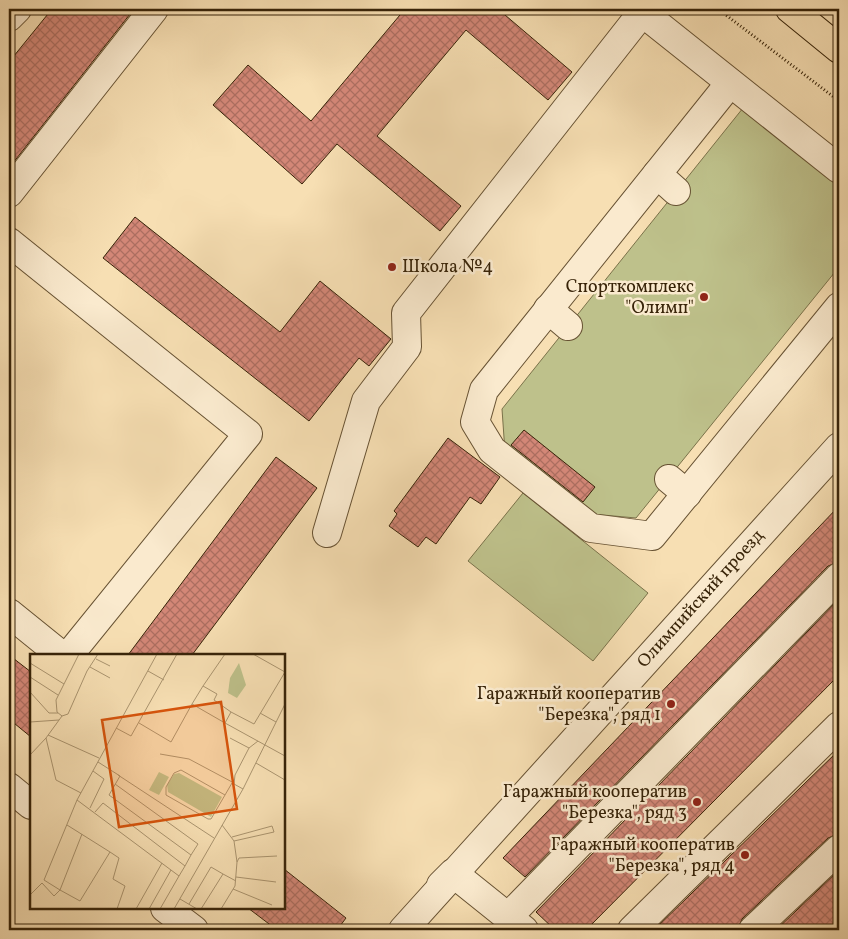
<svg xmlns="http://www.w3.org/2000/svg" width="848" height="939" font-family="Vollkorn,serif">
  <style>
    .pitch { fill: #bec18b; stroke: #7a724a }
    .building { fill: url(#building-cross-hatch); stroke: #372308 }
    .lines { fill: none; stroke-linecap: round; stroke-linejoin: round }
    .minor-casing { stroke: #675233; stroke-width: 30 }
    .major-casing { stroke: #372308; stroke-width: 30 }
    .path { stroke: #372308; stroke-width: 3; stroke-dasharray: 1 2.5; stroke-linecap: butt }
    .minor { stroke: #faeace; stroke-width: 28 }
    .major { stroke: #f7dfb3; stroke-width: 28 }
    .poi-dot { fill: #8f2418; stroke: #faeace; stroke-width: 2 }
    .labels { text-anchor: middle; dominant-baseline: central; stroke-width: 5; stroke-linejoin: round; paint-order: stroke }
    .poi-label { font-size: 18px; fill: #372308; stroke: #faeace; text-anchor: end }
    .street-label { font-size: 18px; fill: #372308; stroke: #faeace }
    .inset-road { fill: none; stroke: #aa946f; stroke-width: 1 }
    .view { fill: #d6540c; fill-opacity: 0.15; stroke: #d6540c; stroke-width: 2.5 }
    .inset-edge { fill: none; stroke: #372308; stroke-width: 2.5 }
  </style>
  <defs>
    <pattern id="building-cross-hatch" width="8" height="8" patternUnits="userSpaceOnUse" patternTransform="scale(1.25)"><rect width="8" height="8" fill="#d38777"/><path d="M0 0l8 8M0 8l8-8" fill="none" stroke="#ac6e60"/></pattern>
  </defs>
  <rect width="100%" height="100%" fill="#f7dfb3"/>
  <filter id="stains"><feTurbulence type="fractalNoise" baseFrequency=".004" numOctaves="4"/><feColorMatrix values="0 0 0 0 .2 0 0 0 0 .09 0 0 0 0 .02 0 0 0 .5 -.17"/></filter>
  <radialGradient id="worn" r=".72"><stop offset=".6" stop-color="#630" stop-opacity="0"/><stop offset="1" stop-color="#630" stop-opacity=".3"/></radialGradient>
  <g class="pitch">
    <polygon points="743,108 839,184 839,267 636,518 581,513 505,452 502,409"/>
    <polygon points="523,493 648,593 593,661 468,561"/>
  </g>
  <g class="building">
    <polygon points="52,9 134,9 9,168 9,62"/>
    <polygon points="405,9 498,9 572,72 548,100 466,30 377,136 461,206 440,231 337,144 302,184 213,105 248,65 311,121"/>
    <polygon points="135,217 280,332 320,281 391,339 369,366 359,358 309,421 103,258"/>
    <polygon points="524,430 595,487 583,502 511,445"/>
    <polygon points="448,438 500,477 481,504 470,497 436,544 426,537 418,547 389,526 397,514 394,511"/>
    <polygon points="276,457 317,488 192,655 128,655"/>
    <polygon points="839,506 839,562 828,566 525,877 503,858"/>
    <polygon points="839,599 839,675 586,930 555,930 536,912"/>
    <polygon points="9,655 31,672 31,737 9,719"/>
    <polygon points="839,750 839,834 828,838 742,919 738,930 654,930"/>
    <polygon points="284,869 346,918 337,930 277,930 248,908 284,908"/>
    <polygon points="839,870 839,930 776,930"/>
  </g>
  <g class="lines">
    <defs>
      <g id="minor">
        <polyline points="643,13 839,169"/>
        <polyline points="9,17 17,9"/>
        <polyline points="730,83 484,390 475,422 492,450 591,528 652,536 839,307"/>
        <polyline points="657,174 676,191"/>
        <polyline points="9,193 154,9"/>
        <polyline points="9,242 248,434 69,655"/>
        <polyline points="548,309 568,326"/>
        <polyline points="669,479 687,494"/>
        <polyline points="327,533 366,401 407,347 406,313 645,9"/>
        <polyline points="9,613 61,655"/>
        <polyline points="9,787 31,805"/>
        <polyline points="441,885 453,873 524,930"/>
        <polyline points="165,908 194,930"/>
        <polyline points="507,918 839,577"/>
        <polyline points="403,930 839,447"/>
        <polyline points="632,930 839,726"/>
        <polyline points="753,930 839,849"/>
      </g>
      <polyline id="major" points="790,9 839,49"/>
    </defs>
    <use href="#minor" class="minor-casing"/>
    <use href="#major" class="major-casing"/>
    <polyline class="path" points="718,9 839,101"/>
    <use href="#minor" class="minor"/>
    <use href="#major" class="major"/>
  </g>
  <g class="poi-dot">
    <circle cx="392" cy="267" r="5"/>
    <circle cx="704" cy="297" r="5"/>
    <circle cx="671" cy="704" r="5"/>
    <circle cx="697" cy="802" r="5"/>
    <circle cx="745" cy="855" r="5"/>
  </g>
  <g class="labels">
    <g class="poi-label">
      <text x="402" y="267" text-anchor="start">Школа №4</text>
      <text x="694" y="287">Спорткомплекс<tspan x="694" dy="21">"Олимп"</tspan></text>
      <text x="661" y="694">Гаражный кооператив<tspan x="661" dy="21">"Березка", ряд 1</tspan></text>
      <text x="687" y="792">Гаражный кооператив<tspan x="687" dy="21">"Березка", ряд 3</tspan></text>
      <text x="735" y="845">Гаражный кооператив<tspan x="735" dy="21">"Березка", ряд 4</tspan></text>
    </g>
    <g class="street-label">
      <text transform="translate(701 599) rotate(-48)">Олимпийский проезд</text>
    </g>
  </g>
  <g transform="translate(30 654)">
    <rect width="255" height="255" fill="#f7dfb3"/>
    <path d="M209,9L216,31L207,44L198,39L200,24Z" fill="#bec18b"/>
    <path d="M129,118L139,123L129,141L119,136ZM149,119L192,143L181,163L138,138L137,131L144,120Z" fill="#bec18b"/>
    <path class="inset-road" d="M195,0L173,32L187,40L184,46L201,58L195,69L255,102M66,5L80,12M0,9L34,30M60,13L80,24M118,17L134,26M0,23L28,41M173,32L162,50L195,69M0,38L19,59H28M201,58L224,70L255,18L223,0M230,59L246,68M32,62L27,58L26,46L49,0M0,68L29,66M109,69L141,88L162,50M86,74L101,82L147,0M18,81L69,104M200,84L219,94L228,87M130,100L159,105L204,129M0,101L16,84M68,108L90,122L79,141L161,201L155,212M226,109L255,126M88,121L184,184M85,130L168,190L161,201M213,135L204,130L205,121L219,94M51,139L26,126L16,84L32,62L38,60L57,17L68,0M195,141L151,116L144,119L136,133V141L178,165H181L202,129M47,146L149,222L130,255M60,154L74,125L63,117M65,158L73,149L155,212L149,222M52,180L30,236L14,226L47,146L127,0M202,183L242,172L244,178L204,187M80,198L89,204L83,225L95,232L87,255M207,208L209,204L247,202M206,223L246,228M203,235L242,251M0,241L12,229L24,242L30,236L50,247L80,198L37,171M150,245L167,255M159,250L181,213L193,220M106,255L132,209M119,255L141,216M144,255L213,135L255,50M171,255L193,220L206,227M191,255L205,232L207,208L204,187L192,171"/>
    <path class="view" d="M191,48L207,155L89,173L72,66Z"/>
    <rect width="255" height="255" class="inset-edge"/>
  </g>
  <rect width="848" height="939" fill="none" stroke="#f7dfb3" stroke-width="30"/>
  <rect x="10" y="10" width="828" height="919" fill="none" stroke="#372308" stroke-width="2.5"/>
  <rect x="15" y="15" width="818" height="909" fill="none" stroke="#372308"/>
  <rect width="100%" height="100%" filter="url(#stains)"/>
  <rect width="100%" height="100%" fill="url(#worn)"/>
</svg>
